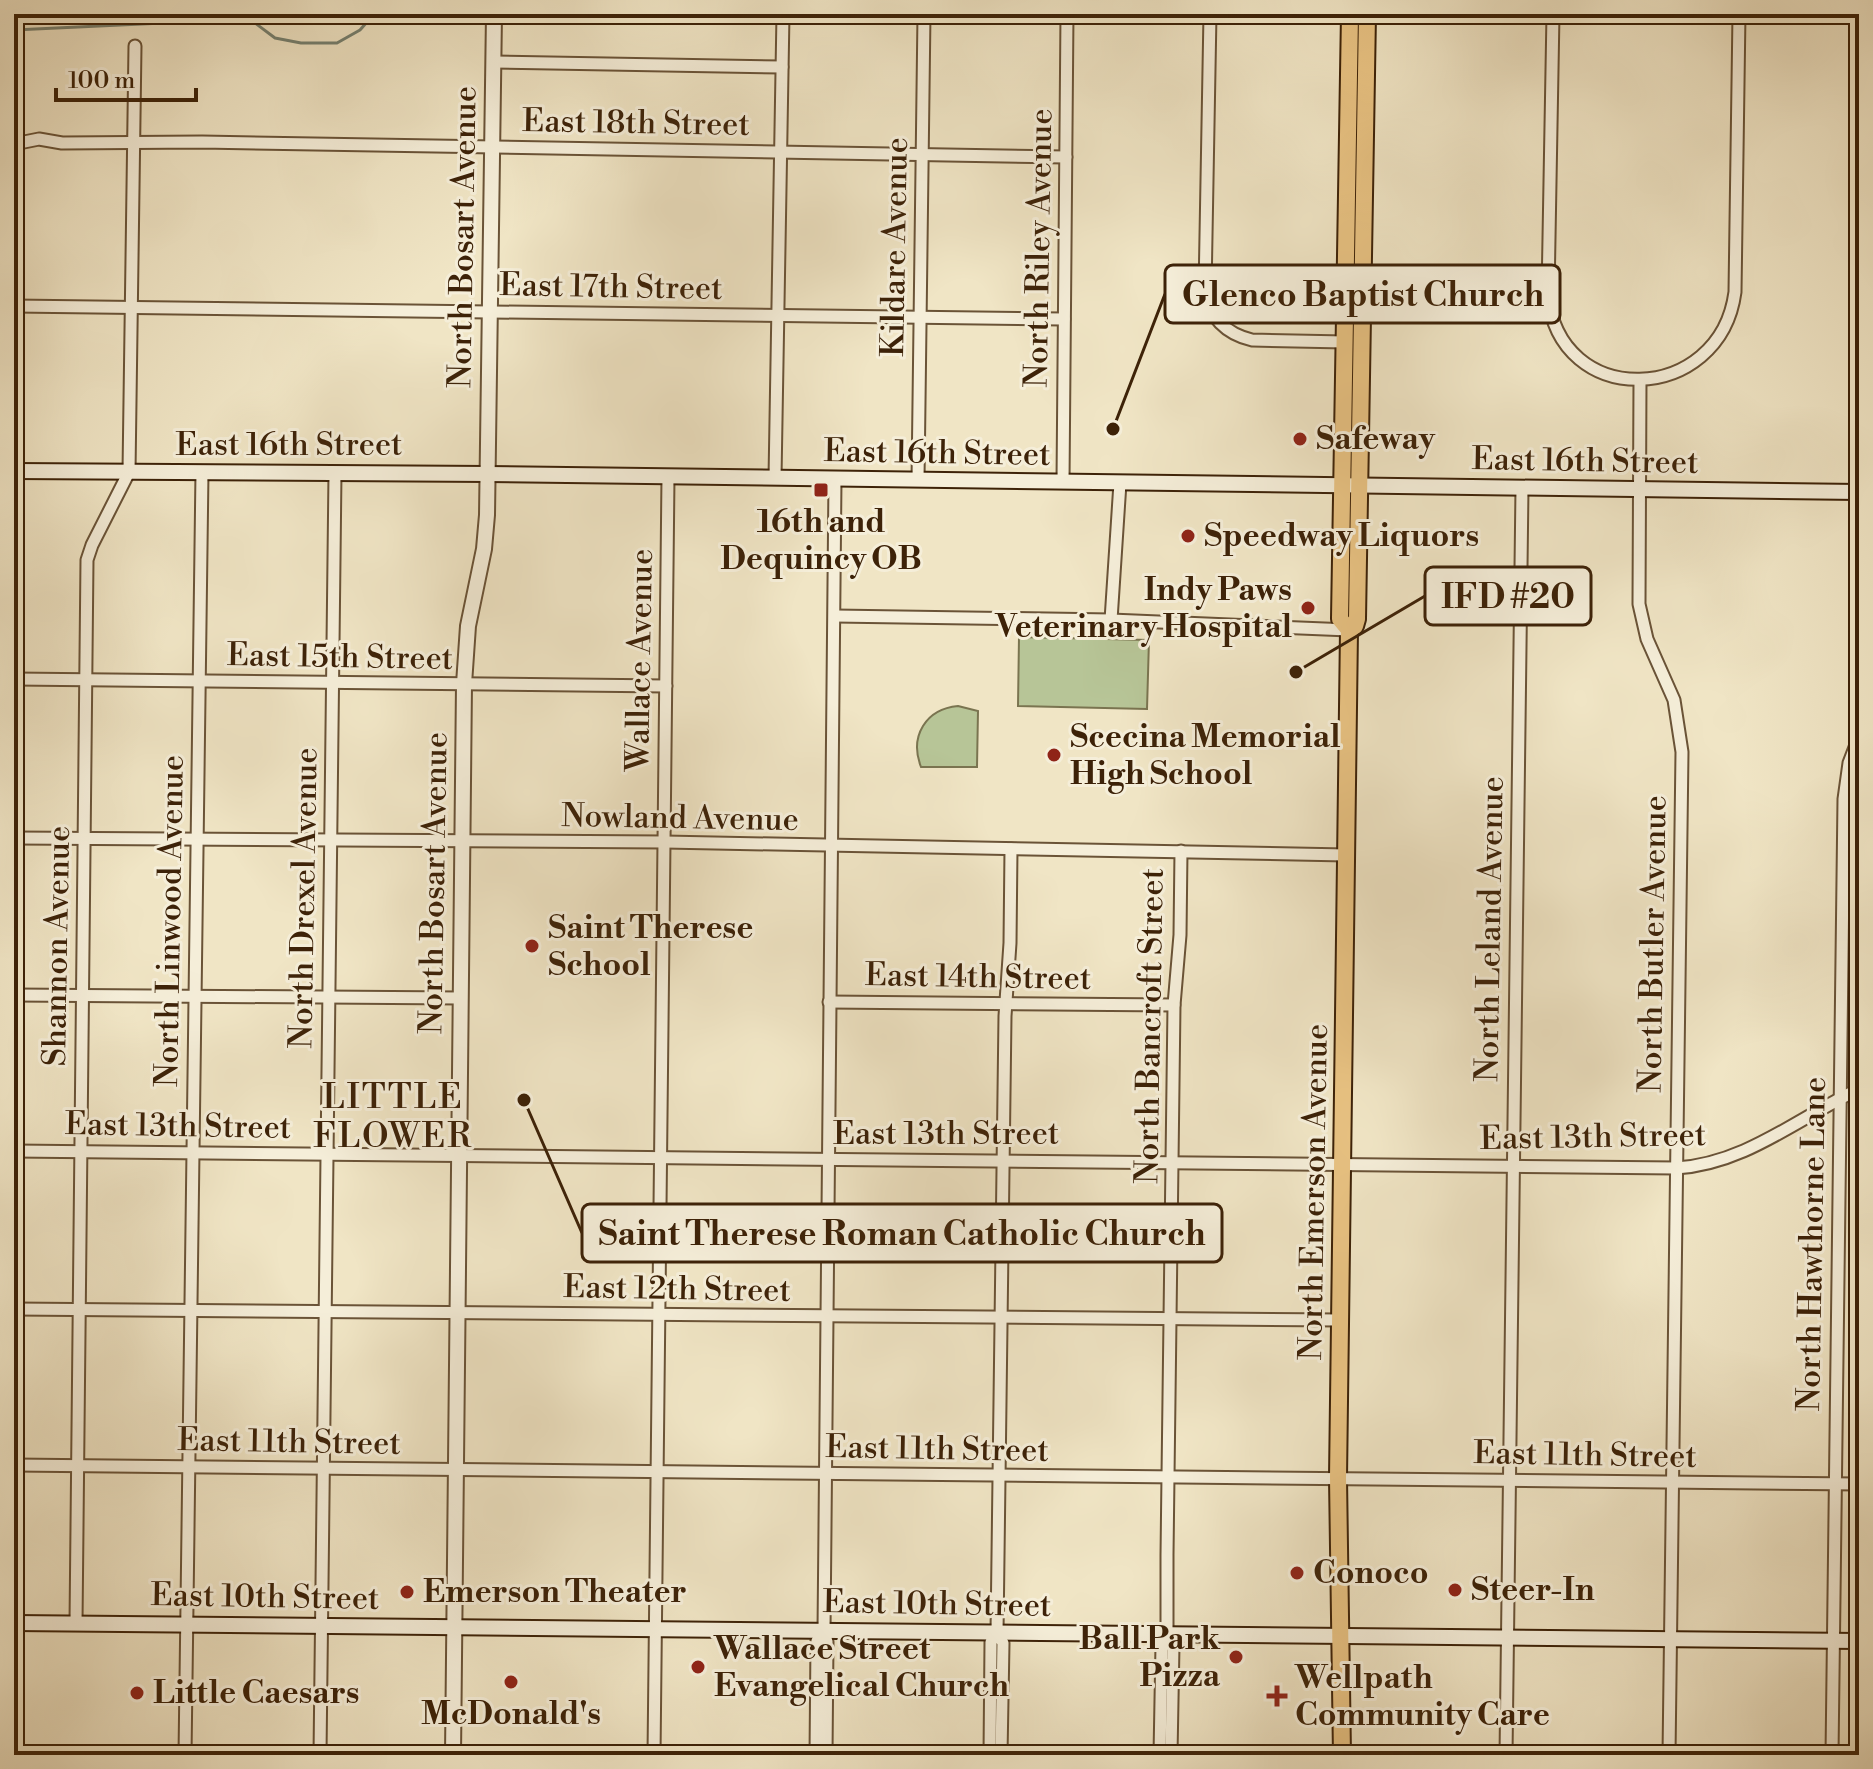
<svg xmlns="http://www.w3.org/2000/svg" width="1873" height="1769" font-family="'Libre Bodoni',serif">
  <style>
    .green { fill: #b7c597; stroke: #7a7450; stroke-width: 2 }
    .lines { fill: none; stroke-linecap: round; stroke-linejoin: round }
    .stream { stroke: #758070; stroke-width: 3 }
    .minor-casing { stroke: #6a5337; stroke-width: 15 }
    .tertiary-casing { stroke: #6a5337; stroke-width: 18 }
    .secondary-casing { stroke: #3d2208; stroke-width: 18 }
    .primary-casing { stroke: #3d2208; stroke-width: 20 }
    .minor { stroke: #f5eed9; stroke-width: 11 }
    .tertiary { stroke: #f5eed9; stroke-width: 14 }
    .secondary { stroke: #f5eed9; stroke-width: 14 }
    .primary { stroke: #e8c282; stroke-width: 16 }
    .poi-dot { fill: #8f2418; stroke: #f5eed9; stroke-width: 3 }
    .labels { text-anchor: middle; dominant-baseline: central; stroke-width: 6; stroke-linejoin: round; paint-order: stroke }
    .street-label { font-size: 32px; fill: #3d2208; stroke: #f5eed9 }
    .poi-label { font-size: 32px; font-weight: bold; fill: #3d2208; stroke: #f5eed9; text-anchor: start }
    .neighbourhood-label { font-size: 34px; letter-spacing: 2px; fill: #3d2208; stroke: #f5eed9 }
    .leader { fill: none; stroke: #3d2208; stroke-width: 3 }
    .callout-dot { fill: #3d2208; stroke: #f5eed9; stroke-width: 3 }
    .callout { fill: #f5eed9; stroke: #3d2208; stroke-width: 3 }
    .callout-label { font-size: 34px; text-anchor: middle; font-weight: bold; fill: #3d2208 }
  </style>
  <rect width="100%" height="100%" fill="#f0e5c5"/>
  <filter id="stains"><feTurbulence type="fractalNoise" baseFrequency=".0025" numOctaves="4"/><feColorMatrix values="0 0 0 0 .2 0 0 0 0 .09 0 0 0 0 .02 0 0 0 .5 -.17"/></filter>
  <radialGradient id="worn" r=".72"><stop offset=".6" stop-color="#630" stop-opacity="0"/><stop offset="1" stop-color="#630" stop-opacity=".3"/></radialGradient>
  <g class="green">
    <polygon points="1019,637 1149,640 1147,709 1018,706"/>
    <path d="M958,706L978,711L977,767H921C909,736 926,709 958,706Z"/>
  </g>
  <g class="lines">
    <g class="stream">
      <polyline points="243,14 275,38 301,43 337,43 360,30 374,14"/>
      <polyline points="14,30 163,23 196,14"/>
    </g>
    <defs>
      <g id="minor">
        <path d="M1210,14L1205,291C1209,317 1226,334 1252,340L1345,342"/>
        <path d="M1553,14L1548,294C1558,411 1720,405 1735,292L1739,14"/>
        <polyline points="494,62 782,67"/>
        <polyline points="14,144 39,139 62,143 202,142 1066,157"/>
        <polyline points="14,306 1064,319"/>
        <polyline points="1640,381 1639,604 1647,639 1674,700 1682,752 1669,1755"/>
        <polyline points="775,478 783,14"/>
        <polyline points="918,480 924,14"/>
        <polyline points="1063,482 1067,14"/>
        <polyline points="835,616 1111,620 1349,630"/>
        <polyline points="1111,620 1120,483"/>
        <polyline points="14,679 666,686"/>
        <polyline points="14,838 665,842 1346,855"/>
        <polyline points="14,995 460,998"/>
        <polyline points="829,1002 1174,1005"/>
        <path d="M14,1151L1676,1168C1745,1164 1798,1118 1859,1089"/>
        <polyline points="14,1309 1340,1320"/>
        <polyline points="14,1465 1859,1484"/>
        <polyline points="76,1623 87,560 92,545 129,472 135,46"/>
        <polyline points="997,1633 1003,1643 1001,1755"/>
        <polyline points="185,1755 202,472"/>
        <polyline points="320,1755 335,473"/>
        <polyline points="654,1755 668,477"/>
        <polyline points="816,1755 817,1641 824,1631"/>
        <polyline points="826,1755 827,1642 824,1631 835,479"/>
        <polyline points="990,1755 991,1642 997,1633 1005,1016 1010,943 1011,849"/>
        <polyline points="1160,1755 1162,1645 1167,1635"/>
        <polyline points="1171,1755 1173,1645 1167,1635 1167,1555 1174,1005 1180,935 1181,851"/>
        <polyline points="1506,1755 1522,488"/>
        <polyline points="1832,1755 1844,799 1849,763 1859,737"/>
      </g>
      <polyline id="tertiary" points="453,1755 464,684 468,626 484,549 487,515 494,14"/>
      <g id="secondary">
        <polyline points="14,471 488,474 1859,492"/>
        <polyline points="14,1623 1859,1641"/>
      </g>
      <g id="primary">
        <polyline points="1349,630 1340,619 1350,14"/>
        <polyline points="1342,1755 1338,1478 1349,630 1355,626 1357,619 1367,14"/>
      </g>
    </defs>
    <use href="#minor" class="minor-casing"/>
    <use href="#tertiary" class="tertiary-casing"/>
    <use href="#secondary" class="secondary-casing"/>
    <use href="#primary" class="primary-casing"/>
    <use href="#minor" class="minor"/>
    <use href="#tertiary" class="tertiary"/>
    <use href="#secondary" class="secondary"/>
    <use href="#primary" class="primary"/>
  </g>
  <g class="poi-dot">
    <circle cx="1300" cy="439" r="8"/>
    <rect x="813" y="482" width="16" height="16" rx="4"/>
    <circle cx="1188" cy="536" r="8"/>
    <circle cx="1308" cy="608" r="8"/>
    <circle cx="1054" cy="755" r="8"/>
    <circle cx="532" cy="946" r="8"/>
    <circle cx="1297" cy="1573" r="8"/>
    <circle cx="1455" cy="1590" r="8"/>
    <circle cx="407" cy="1592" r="8"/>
    <circle cx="1236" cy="1657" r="8"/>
    <circle cx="698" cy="1667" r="8"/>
    <circle cx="511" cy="1682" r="8"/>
    <circle cx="137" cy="1693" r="8"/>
    <path d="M1273 1684h8v8h8v8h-8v8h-8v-8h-8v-8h8z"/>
  </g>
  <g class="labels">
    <g class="street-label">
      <text transform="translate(636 123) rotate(1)">East 18th Street</text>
      <text transform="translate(463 237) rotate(-89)">North Bosart Avenue</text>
      <text transform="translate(895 247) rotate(-89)">Kildare Avenue</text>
      <text transform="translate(1039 248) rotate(-89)">North Riley Avenue</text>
      <text transform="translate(611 287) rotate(1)">East 17th Street</text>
      <text x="289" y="445">East 16th Street</text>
      <text transform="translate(937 453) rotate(1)">East 16th Street</text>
      <text transform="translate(1585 461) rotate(1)">East 16th Street</text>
      <text transform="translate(340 657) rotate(1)">East 15th Street</text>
      <text transform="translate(640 660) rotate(-89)">Wallace Avenue</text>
      <text transform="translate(680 818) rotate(1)">Nowland Avenue</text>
      <text transform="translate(434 883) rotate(-89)">North Bosart Avenue</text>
      <text transform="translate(304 898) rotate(-89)">North Drexel Avenue</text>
      <text transform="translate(170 921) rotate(-89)">North Linwood Avenue</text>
      <text transform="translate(1490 929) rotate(-89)">North Leland Avenue</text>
      <text transform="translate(1653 944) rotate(-89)">North Butler Avenue</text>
      <text transform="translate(57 946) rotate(-89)">Shannon Avenue</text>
      <text transform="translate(978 977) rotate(1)">East 14th Street</text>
      <text transform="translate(1150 1026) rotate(-89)">North Bancroft Street</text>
      <text transform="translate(178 1126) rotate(1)">East 13th Street</text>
      <text x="946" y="1134">East 13th Street</text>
      <text transform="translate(1593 1137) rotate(-1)">East 13th Street</text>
      <text transform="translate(1314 1192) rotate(-89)">North Emerson Avenue</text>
      <text transform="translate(1812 1244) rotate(-89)">North Hawthorne Lane</text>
      <text transform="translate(677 1289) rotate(1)">East 12th Street</text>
      <text transform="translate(289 1442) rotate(1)">East 11th Street</text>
      <text transform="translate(937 1449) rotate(1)">East 11th Street</text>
      <text transform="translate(1585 1455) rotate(1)">East 11th Street</text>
      <text transform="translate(265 1597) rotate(1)">East 10th Street</text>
      <text transform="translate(937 1604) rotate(1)">East 10th Street</text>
    </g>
    <g class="poi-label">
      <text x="1316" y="439">Safeway</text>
      <text x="821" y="522" text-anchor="middle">16th and<tspan x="821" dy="37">Dequincy OB</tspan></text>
      <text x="1204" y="536">Speedway Liquors</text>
      <text x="1292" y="590" text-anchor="end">Indy Paws<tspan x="1292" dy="37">Veterinary Hospital</tspan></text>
      <text x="1070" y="737">Scecina Memorial<tspan x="1070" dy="37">High School</tspan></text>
      <text x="548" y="928">Saint Therese<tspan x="548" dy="37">School</tspan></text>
      <text x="1313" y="1573">Conoco</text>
      <text x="1471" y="1590">Steer-In</text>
      <text x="423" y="1592">Emerson Theater</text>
      <text x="1220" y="1639" text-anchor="end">Ball Park<tspan x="1220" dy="37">Pizza</tspan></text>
      <text x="714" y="1649">Wallace Street<tspan x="714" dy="37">Evangelical Church</tspan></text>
      <text x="1295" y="1678">Wellpath<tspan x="1295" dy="37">Community Care</tspan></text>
      <text x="153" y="1693">Little Caesars</text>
      <text x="511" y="1714" text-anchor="middle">McDonald's</text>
    </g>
    <g class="neighbourhood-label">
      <text x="393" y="1098">LITTLE<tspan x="393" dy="39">FLOWER</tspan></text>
    </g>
  </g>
  <path class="leader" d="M1113 429L1165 294M1296 672L1425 596M524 1100L582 1233"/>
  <g class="callout-dot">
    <circle cx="1113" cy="429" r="8"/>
    <circle cx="1296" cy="672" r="8"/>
    <circle cx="524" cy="1100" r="8"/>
  </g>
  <g class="callout">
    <rect x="1165" y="265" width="395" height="58" rx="8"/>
    <rect x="1425" y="567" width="166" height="58" rx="8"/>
    <rect x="582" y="1204" width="640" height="58" rx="8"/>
  </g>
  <g class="callout-label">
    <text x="1363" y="306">Glenco Baptist Church</text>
    <text x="1508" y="608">IFD #20</text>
    <text x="902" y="1245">Saint Therese Roman Catholic Church</text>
  </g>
  <rect width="1873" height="1769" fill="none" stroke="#f0e5c5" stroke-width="48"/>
  <rect x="16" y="16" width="1841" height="1737" fill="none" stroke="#3d2208" stroke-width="4"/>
  <rect x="24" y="24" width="1825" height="1721" fill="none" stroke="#3d2208" stroke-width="2"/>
  <path d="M56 88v12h140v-12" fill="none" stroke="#3d2208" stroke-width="4"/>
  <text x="68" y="88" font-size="24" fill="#3d2208" stroke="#f5eed9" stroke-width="6" paint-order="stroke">100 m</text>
  <rect width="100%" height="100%" filter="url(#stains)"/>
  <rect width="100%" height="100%" fill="url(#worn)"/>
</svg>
